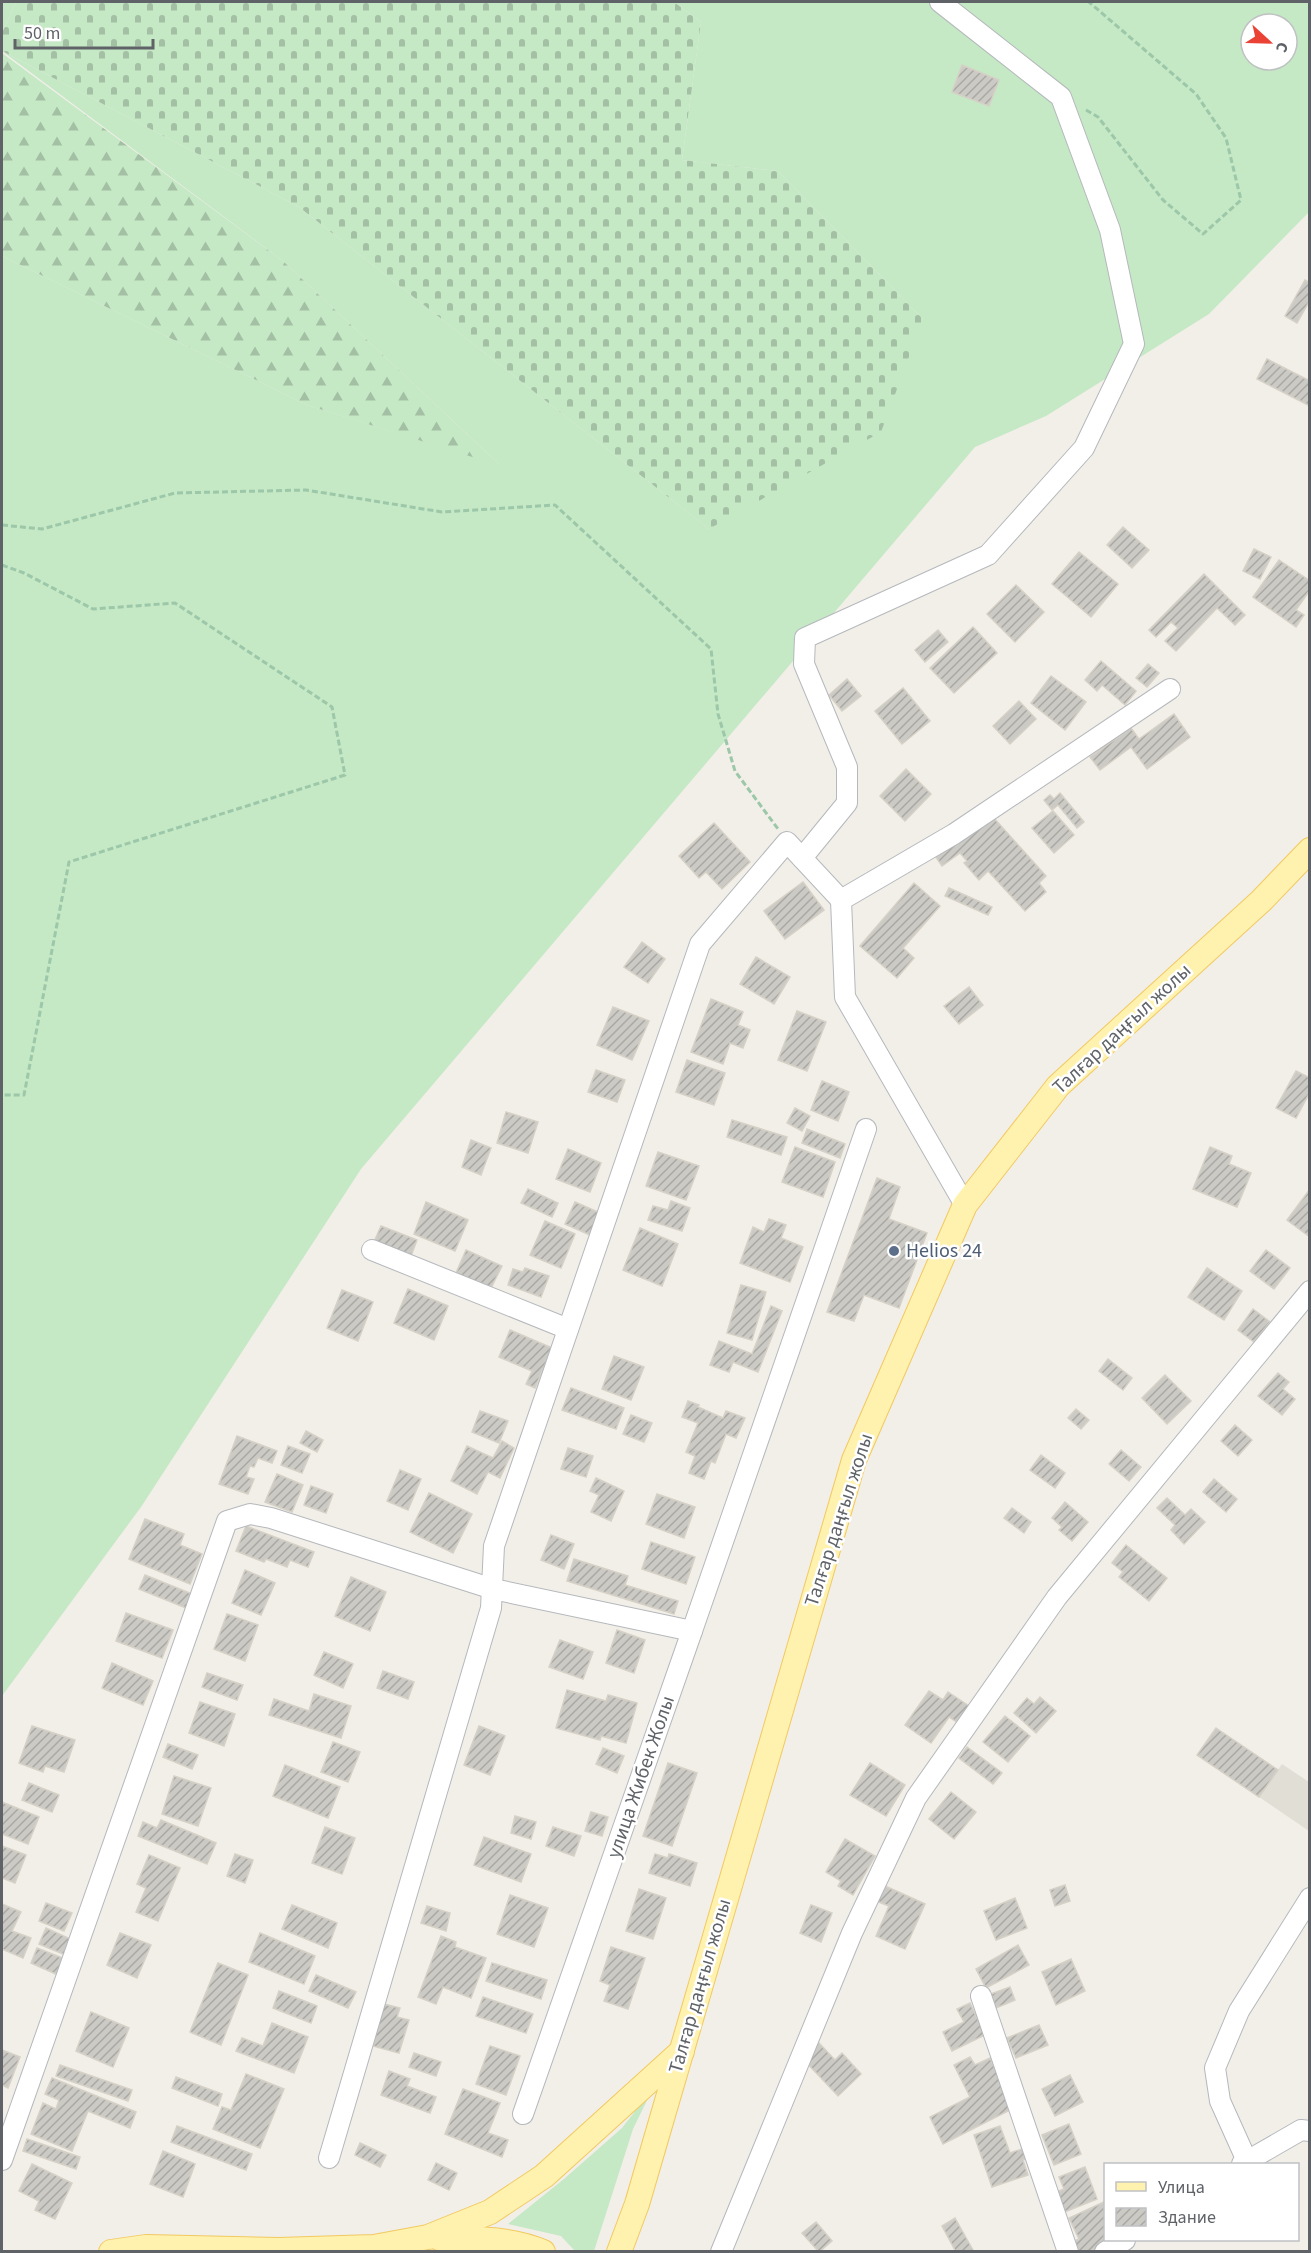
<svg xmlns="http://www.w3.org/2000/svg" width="1311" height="2253" font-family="'Source Sans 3',sans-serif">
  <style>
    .education { fill: #e1ded6 }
    .grass { fill: #c5e8c5; fill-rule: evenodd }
    .forest { fill: url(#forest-firs) }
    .cemetery { fill: url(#cemetery-stones) }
    .building { fill: url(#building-hatch); stroke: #d6d1c6; stroke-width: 1.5 }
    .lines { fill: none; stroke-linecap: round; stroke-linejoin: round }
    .minor-casing { stroke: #b5b8bc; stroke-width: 22 }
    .major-casing { stroke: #f2c960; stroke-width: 26 }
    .path { stroke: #9cc7a9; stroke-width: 3; stroke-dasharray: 6 3; stroke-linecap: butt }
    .minor { stroke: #fff; stroke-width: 20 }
    .major { stroke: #fff2af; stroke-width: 24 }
    .service-dot { fill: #5c6f8a; stroke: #fff; stroke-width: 2 }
    .labels { text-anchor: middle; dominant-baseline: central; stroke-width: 5; stroke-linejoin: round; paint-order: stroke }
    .street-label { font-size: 20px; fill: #5f6368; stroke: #fff }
    .service-label { font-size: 20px; fill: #4e5e75; stroke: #fff; text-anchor: start }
  </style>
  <defs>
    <pattern id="forest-firs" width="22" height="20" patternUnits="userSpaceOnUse" patternTransform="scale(1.5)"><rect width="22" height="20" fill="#c5e8c5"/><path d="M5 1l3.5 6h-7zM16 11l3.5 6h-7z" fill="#a3c0a4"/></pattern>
    <pattern id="cemetery-stones" width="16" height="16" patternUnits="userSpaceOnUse" patternTransform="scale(1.5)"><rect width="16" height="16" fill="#c5e8c5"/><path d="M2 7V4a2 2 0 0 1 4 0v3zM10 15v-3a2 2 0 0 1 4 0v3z" fill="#a3c0a4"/></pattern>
    <pattern id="building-hatch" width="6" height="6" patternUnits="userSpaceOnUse" patternTransform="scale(1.5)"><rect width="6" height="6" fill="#cccac5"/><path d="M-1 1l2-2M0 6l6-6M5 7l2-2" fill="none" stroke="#a9a8a4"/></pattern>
  </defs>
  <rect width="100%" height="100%" fill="#f1efe8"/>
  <polygon class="education" points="1282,1764 1309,1782 1309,1831 1259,1797"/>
  <g class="grass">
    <polygon points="2,2 16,2 2,33"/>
    <path d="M674,2H1309V212L1209,314L1046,416L975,447L361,1169L141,1507L2,1696V256L307,405L500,465L283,261L2,51L299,207L709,529L923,319L778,171L682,160L701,22ZM1251,24H1287V60H1251Z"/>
    <polygon points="652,2090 633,2129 594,2251 575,2251 561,2236 508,2224 564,2179 622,2128"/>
  </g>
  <polygon class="forest" points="2,53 283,261 501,466 307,405 2,256"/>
  <polygon class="cemetery" points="16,2 674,2 701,22 682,160 778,171 923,319 881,432 709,529 299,207 2,51 2,33"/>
  <g class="building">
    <polygon points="962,65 999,80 989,106 952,92"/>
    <polygon points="1305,280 1310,283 1310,300 1297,323 1285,316"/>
    <polygon points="1267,359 1310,381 1310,406 1257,379"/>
    <polygon points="1123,527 1149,550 1132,568 1107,545"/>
    <polygon points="1254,549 1271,557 1260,579 1243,571"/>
    <polygon points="1079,552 1118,584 1091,617 1052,584"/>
    <polygon points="1279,560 1310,581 1310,590 1296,610 1304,615 1296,627 1253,597"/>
    <polygon points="1204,574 1245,615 1235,625 1217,608 1176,651 1165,641 1178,628 1171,622 1156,637 1149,630"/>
    <polygon points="1016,585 1044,612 1015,642 987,614"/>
    <polygon points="973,627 997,653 954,693 930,668"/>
    <polygon points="938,630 948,642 925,662 915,650"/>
    <polygon points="1101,661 1136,691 1125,705 1102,685 1097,691 1085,680"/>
    <polygon points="1148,664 1159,673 1147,687 1136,678"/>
    <polygon points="1051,676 1086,702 1065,730 1031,703"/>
    <polygon points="847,679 861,696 842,711 829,695"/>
    <polygon points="903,688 930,721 902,744 875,711"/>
    <polygon points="1019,701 1036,719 1010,744 993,726"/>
    <polygon points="1174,714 1190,737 1147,769 1131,747 1100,770 1090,757 1131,728 1139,739"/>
    <polygon points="906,769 931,794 905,821 880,796"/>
    <polygon points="1060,793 1084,822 1077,828 1058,805 1052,810 1044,800 1050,795 1054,799"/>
    <polygon points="1053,811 1074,835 1054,853 1032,828"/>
    <polygon points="993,817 1046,876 1039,883 1046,892 1025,911 988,871 979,880 964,863 967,861 960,853 942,866 935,856"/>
    <polygon points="714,823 750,862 722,889 706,872 699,878 679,856"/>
    <polygon points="803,882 824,910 785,939 764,911"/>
    <polygon points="914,883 940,906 903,948 914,958 897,978 860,946"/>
    <polygon points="949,888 992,907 988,915 945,896"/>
    <polygon points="642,942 665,959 648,983 624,967"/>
    <polygon points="756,957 790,977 774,1004 740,984"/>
    <polygon points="969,987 983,1005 959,1024 944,1006"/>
    <polygon points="711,999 743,1012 738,1025 750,1030 743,1048 730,1043 723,1064 691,1052"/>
    <polygon points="613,1007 649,1021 632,1060 597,1045"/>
    <polygon points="797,1011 826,1022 807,1071 778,1060"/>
    <polygon points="687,1060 725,1073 714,1105 676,1092"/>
    <polygon points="596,1070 625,1080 617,1102 588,1092"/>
    <polygon points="1296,1071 1310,1078 1310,1092 1296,1118 1276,1108"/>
    <polygon points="822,1081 849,1092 838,1121 811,1110"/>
    <polygon points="795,1108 810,1116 802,1131 787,1123"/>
    <polygon points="506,1112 538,1122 528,1153 497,1143"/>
    <polygon points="732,1120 787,1137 781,1155 727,1137"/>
    <polygon points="807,1129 845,1144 840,1158 802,1143"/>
    <polygon points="471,1140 491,1148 481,1175 462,1167"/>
    <polygon points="795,1147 835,1162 823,1197 782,1182"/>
    <polygon points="1210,1147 1232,1156 1229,1164 1251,1173 1237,1207 1193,1189"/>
    <polygon points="568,1149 601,1163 590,1192 556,1179"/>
    <polygon points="658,1152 699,1166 686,1200 646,1186"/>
    <polygon points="877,1178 900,1187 889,1219 927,1233 899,1308 864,1295 854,1321 827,1312"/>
    <polygon points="528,1189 558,1203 552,1217 521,1203"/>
    <polygon points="1310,1189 1310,1237 1287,1220"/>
    <polygon points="671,1201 690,1208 682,1231 648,1220 653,1206 668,1210"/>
    <polygon points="426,1202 468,1220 455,1251 414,1234"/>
    <polygon points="575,1202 600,1213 590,1235 565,1224"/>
    <polygon points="769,1219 786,1225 781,1238 803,1247 790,1282 740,1263 753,1227 764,1232"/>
    <polygon points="545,1221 575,1234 561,1268 530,1255"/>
    <polygon points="381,1226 417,1240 411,1256 374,1242"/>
    <polygon points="640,1228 678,1244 662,1286 623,1270"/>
    <polygon points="466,1250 502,1266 491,1288 456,1273"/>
    <polygon points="1266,1250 1290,1268 1274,1289 1250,1271"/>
    <polygon points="525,1268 549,1276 541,1297 508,1285 513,1269 523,1272"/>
    <polygon points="1207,1268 1242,1291 1224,1320 1188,1297"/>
    <polygon points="741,1285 766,1292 752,1340 727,1333"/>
    <polygon points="408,1289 448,1306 434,1340 394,1323"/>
    <polygon points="342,1290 373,1302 358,1341 327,1328"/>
    <polygon points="771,1306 782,1311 758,1372 733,1362 729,1372 710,1365 719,1341 752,1354"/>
    <polygon points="1253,1309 1270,1322 1254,1342 1238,1330"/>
    <polygon points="510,1330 552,1348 535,1388 526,1384 532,1371 499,1357"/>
    <polygon points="614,1356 644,1367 631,1400 602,1389"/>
    <polygon points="1108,1359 1132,1378 1123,1390 1099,1371"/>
    <polygon points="1278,1373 1289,1382 1283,1389 1295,1399 1282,1415 1258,1396"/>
    <polygon points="1165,1375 1191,1401 1167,1424 1142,1398"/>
    <polygon points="571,1388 624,1408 616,1429 562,1410"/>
    <polygon points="688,1401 699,1405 698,1407 723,1418 726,1411 745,1418 736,1438 726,1434 715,1463 711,1461 704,1479 689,1473 695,1456 686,1452 698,1423 682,1417"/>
    <polygon points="1076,1409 1089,1420 1081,1429 1068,1418"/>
    <polygon points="480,1411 508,1421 499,1443 472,1432"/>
    <polygon points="631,1415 652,1423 644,1442 623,1434"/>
    <polygon points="1235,1425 1252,1440 1238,1456 1221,1441"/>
    <polygon points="306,1431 323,1440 317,1452 300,1443"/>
    <polygon points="237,1436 277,1451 272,1463 258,1458 254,1467 250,1466 246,1477 254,1479 248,1494 219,1484"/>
    <polygon points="502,1441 514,1448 500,1478 488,1472 477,1494 451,1481 467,1446 493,1458"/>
    <polygon points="288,1446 310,1454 302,1473 281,1465"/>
    <polygon points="568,1448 593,1456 586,1477 561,1469"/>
    <polygon points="1121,1450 1141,1467 1129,1481 1109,1464"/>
    <polygon points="1041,1455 1065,1473 1055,1488 1030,1470"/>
    <polygon points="400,1470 421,1479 408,1510 387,1501"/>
    <polygon points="277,1474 303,1485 292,1512 265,1502"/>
    <polygon points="596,1478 624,1491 611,1521 591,1512 599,1495 590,1491"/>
    <polygon points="1214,1479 1237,1499 1226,1512 1203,1492"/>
    <polygon points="311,1486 333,1494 326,1513 304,1505"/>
    <polygon points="429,1493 472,1514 453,1553 410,1532"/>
    <polygon points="657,1494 695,1507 684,1538 646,1524"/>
    <polygon points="1167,1498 1185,1515 1191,1509 1205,1522 1184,1544 1171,1530 1175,1525 1157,1508"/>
    <polygon points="1065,1502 1088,1522 1072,1541 1059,1530 1062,1527 1052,1518"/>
    <polygon points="1012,1508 1031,1522 1024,1533 1004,1518"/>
    <polygon points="145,1519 184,1534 180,1545 202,1554 190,1584 129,1559"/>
    <polygon points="246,1526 314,1552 308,1567 290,1560 287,1567 266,1559 264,1562 236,1551"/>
    <polygon points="551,1535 574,1544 564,1569 541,1560"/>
    <polygon points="651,1542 695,1557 686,1584 642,1569"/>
    <polygon points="1126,1545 1167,1578 1149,1601 1119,1577 1123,1572 1112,1563"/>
    <polygon points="574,1559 628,1576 625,1585 678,1601 674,1614 567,1581"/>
    <polygon points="245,1570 275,1583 261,1615 232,1603"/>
    <polygon points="145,1575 192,1594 186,1608 139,1589"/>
    <polygon points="351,1577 386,1592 370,1631 335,1616"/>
    <polygon points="126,1613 173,1630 162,1658 116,1641"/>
    <polygon points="227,1614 258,1625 245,1661 214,1649"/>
    <polygon points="617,1630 645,1640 634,1673 606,1663"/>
    <polygon points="560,1640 593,1652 583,1679 549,1667"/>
    <polygon points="324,1652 353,1664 343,1688 314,1675"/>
    <polygon points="112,1663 153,1681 143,1705 102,1688"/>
    <polygon points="383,1671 414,1682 408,1699 377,1688"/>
    <polygon points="207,1673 243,1685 237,1700 202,1687"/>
    <polygon points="567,1690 606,1701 608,1695 637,1703 626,1743 601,1736 600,1740 556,1728"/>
    <polygon points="929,1691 943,1700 948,1692 972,1708 961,1725 949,1717 931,1743 905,1725"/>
    <polygon points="314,1694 351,1706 341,1738 269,1715 274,1699 309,1711"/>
    <polygon points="1040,1697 1056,1711 1036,1733 1014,1713 1027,1698 1034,1704"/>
    <polygon points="200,1702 235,1714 224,1746 189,1733"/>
    <polygon points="1005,1716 1030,1736 1008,1762 983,1742"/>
    <polygon points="32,1726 75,1740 64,1772 45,1766 43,1772 19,1763"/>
    <polygon points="479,1726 505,1736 490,1775 464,1765"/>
    <polygon points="1216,1728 1278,1770 1259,1797 1197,1755"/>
    <polygon points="333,1742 360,1752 348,1782 321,1772"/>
    <polygon points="168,1744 198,1755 192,1769 163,1757"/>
    <polygon points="967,1747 1002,1773 993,1784 959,1758"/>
    <polygon points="603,1748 624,1756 617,1773 596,1764"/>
    <polygon points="668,1763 697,1773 672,1846 643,1836"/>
    <polygon points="870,1763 905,1785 886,1816 850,1795"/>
    <polygon points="285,1765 340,1787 328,1818 273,1796"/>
    <polygon points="174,1776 211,1788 198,1826 162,1814"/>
    <polygon points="29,1783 59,1795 52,1812 22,1800"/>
    <polygon points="951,1792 976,1812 954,1839 929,1819"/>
    <polygon points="2,1802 39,1817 28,1844 2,1834"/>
    <polygon points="591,1812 608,1817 602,1836 585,1831"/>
    <polygon points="515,1816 536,1822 531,1839 511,1833"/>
    <polygon points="161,1820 216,1843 207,1864 138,1836 143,1822 157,1828"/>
    <polygon points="325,1827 355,1838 342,1874 312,1863"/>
    <polygon points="553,1827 581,1836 574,1856 546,1846"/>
    <polygon points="484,1837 531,1854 521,1882 474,1865"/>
    <polygon points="845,1839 875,1856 853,1895 838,1886 841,1881 826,1872"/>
    <polygon points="2,1846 26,1855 15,1883 2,1878"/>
    <polygon points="235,1854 253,1860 245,1883 227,1876"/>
    <polygon points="655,1854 668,1858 669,1854 697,1863 690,1886 649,1873"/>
    <polygon points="149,1855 180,1868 158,1921 136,1912 146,1888 137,1884"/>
    <polygon points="883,1885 925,1904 905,1949 876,1936 889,1906 876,1901"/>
    <polygon points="1065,1885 1070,1901 1055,1906 1050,1890"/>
    <polygon points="639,1889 666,1898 653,1939 626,1931"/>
    <polygon points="510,1895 548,1908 534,1947 497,1934"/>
    <polygon points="1015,1898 1027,1928 996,1940 984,1911"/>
    <polygon points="46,1903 72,1913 64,1931 39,1921"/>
    <polygon points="2,1904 21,1912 12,1931 31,1938 23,1958 2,1949"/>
    <polygon points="292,1905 337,1923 328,1948 282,1929"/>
    <polygon points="811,1905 832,1913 821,1942 800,1933"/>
    <polygon points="427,1906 450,1913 446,1931 421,1923"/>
    <polygon points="46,1928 75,1941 68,1956 39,1944"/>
    <polygon points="120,1933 151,1945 137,1978 107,1965"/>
    <polygon points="260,1933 315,1956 304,1984 249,1962"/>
    <polygon points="441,1936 456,1942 455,1947 486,1958 471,1998 443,1987 436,2004 418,1997"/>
    <polygon points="1018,1945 1029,1965 986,1988 976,1969"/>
    <polygon points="611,1947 645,1958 628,2009 604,2001 610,1985 600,1981"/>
    <polygon points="37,1948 65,1959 58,1975 31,1963"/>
    <polygon points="1071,1959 1085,1991 1056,2005 1042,1972"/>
    <polygon points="218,1963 248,1975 221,2045 190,2032"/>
    <polygon points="492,1963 547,1980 541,1999 486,1981"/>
    <polygon points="316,1975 356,1992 348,2008 309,1991"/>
    <polygon points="1010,1987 1015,2000 996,2008 991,1994"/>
    <polygon points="279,1991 317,2006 311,2023 273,2008"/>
    <polygon points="483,1997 533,2014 526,2033 476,2016"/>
    <polygon points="970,2003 985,2035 952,2051 943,2032 964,2022 957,2009"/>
    <polygon points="384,2004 400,2008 397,2017 409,2020 399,2053 373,2046"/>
    <polygon points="91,2012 129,2028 113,2067 76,2051"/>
    <polygon points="272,2023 308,2037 294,2073 236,2051 242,2038 263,2046"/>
    <polygon points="1039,2025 1048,2045 1016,2058 1007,2038"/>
    <polygon points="819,2043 835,2060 842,2053 861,2074 838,2096 803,2059"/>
    <polygon points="490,2046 520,2056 506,2095 476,2084"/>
    <polygon points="2,2050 20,2057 8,2088 2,2085"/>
    <polygon points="414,2053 441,2062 436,2076 409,2067"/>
    <polygon points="970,2057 975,2065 990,2058 1014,2108 943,2144 930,2117 970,2097 954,2065"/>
    <polygon points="60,2065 132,2090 128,2101 56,2076"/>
    <polygon points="389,2071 410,2079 407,2086 436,2097 430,2113 381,2095"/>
    <polygon points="246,2074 284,2089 260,2148 213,2129 222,2107 231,2110"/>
    <polygon points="1070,2075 1083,2102 1055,2116 1042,2089"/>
    <polygon points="176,2077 222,2094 218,2106 172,2088"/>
    <polygon points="52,2078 136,2112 130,2128 88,2111 72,2151 31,2134 43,2103 56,2109 59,2100 45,2094"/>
    <polygon points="463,2089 500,2103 488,2133 508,2140 502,2157 445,2134"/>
    <polygon points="1069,2124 1081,2154 1054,2165 1042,2135"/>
    <polygon points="177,2126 252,2154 246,2170 171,2142"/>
    <polygon points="1000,2126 1010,2153 1025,2148 1029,2158 1023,2160 1028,2175 992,2187 974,2135"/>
    <polygon points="27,2139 80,2157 76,2169 23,2151"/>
    <polygon points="360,2143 386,2155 380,2167 355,2155"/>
    <polygon points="163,2151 195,2164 183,2197 150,2184"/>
    <polygon points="436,2163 457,2173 449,2190 428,2180"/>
    <polygon points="32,2164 72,2183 55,2219 35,2210 39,2201 19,2191"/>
    <polygon points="1085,2167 1097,2199 1062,2213 1054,2193 1064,2189 1059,2177"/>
    <polygon points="1104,2202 1106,2240 1108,2243 1089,2252 1076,2252 1072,2242 1079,2239 1069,2218"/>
    <polygon points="955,2218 973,2250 971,2252 956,2252 942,2226"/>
    <polygon points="816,2222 832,2241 819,2252 802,2233"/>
  </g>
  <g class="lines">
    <defs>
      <g id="minor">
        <polyline points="802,858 847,803 847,767 804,664 805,638 988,555 1084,448 1134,344 1110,230 1061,97 940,2"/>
        <polyline points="965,1205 845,997 841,900 954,834 1170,689"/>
        <polyline points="372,1250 568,1329"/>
        <polyline points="692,1631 866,1129"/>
        <polyline points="981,1996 1068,2252"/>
        <polyline points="329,2158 491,1608 494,1546 700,944 787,842 841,900"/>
        <polyline points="2,2160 227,1521 250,1514 271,1518 493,1589 692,1631 523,2114"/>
        <polyline points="1247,2161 1220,2101 1215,2068 1239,2011 1310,1898"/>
        <polyline points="1242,2164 1301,2130 1310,2131"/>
        <polyline points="721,2252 852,1933 916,1798 1057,1597 1310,1291"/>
        <polyline points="1105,2252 1125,2240"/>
      </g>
      <g id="major">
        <path d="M439,2238C474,2239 511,2238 543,2252"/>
        <polyline points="111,2252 146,2247 279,2250 374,2247 428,2237 490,2212 544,2176 682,2051"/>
        <polyline points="619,2252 637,2204 854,1460 965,1205 1058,1086 1261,901 1310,850"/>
      </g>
    </defs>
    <use href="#minor" class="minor-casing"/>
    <use href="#major" class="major-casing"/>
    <g class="path">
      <polyline points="1086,110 1098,117 1163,200 1203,234 1241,200 1226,138 1196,94 1089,2"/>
      <polyline points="2,525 42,529 175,493 306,490 442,512 555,505 711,649 718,714 735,771 778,829"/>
      <polyline points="2,565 24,573 93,609 175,603 332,707 345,775 69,862 24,1095 2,1095"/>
    </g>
    <use href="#minor" class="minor"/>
    <use href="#major" class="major"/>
  </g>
  <circle class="service-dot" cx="894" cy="1251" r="6"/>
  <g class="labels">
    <g class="street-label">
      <text transform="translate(1122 1029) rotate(-43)">Талғар даңғыл жолы</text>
      <text transform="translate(839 1520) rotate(-72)">Талғар даңғыл жолы</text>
      <text transform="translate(641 1777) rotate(-71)">улица Жибек Жолы</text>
      <text transform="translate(700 1986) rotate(-74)">Талғар даңғыл жолы</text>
    </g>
    <g class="service-label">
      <text x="906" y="1251">Helios 24</text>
    </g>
  </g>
  <rect width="1311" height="2253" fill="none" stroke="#5f6368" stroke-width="6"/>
  <rect x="1104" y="2163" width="195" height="78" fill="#ffffff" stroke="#bfc1c3" stroke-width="1.5"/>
  <rect x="1116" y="2182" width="30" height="9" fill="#fff2af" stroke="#bfc1c3" stroke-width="1.5"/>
  <text x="1158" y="2193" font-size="18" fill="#5f6368">Улица</text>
  <rect x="1116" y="2208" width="30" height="18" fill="url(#building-hatch)" stroke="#bfc1c3" stroke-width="1.5"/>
  <text x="1158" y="2223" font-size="18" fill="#5f6368">Здание</text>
  <g transform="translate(1269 42) rotate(112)"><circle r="28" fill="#ffffff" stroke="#bfc1c3" stroke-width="1.5"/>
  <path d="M0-4.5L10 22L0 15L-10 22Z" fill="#ea4335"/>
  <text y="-9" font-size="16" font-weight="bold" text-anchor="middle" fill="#5f6368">С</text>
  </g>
  <path d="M15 39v9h138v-9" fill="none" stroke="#5f6368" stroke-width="3"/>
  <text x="24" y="39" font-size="18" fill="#5f6368" stroke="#ffffff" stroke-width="4.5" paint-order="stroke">50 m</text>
</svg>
